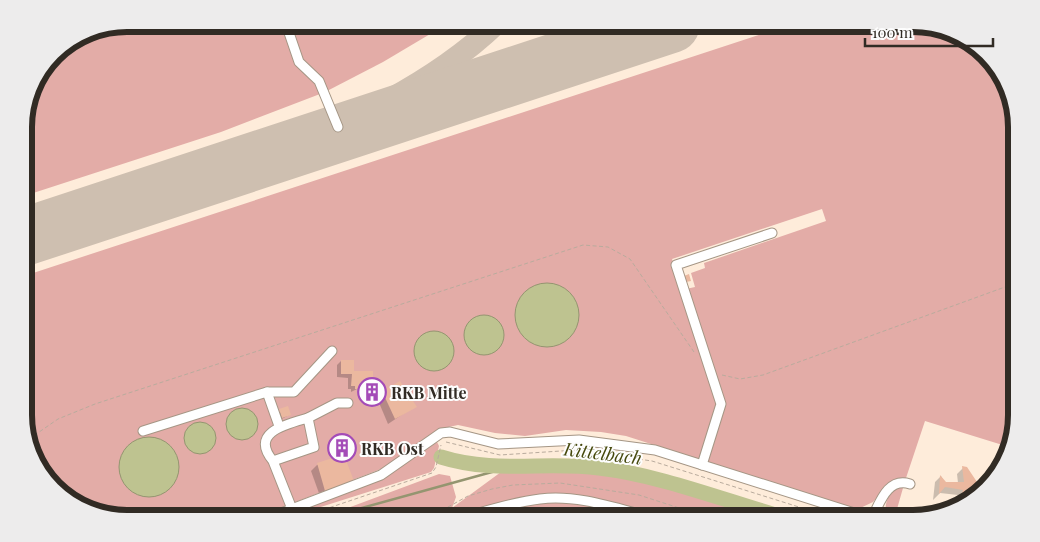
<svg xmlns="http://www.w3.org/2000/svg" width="1040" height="542" font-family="'Playfair Display',serif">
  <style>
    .green { fill: #e3aca7 }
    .water { fill: #bec390; stroke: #949570 }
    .shadow { fill: #0003 }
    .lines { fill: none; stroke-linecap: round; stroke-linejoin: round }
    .stream { stroke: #949570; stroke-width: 2.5 }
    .river { stroke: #bec390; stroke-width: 15 }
    .taxiway { stroke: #cebfb0; stroke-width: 22 }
    .runway { stroke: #cebfb0; stroke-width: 58 }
    .building { fill: #ebb89f }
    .minor-casing { stroke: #a59685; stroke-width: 11 }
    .path { stroke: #b9ab9d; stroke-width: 1; stroke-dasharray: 4 2.5; stroke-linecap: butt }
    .minor { stroke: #fff; stroke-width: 9 }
    .labels { text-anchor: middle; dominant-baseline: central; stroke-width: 4; stroke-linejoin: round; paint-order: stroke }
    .poi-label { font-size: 16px; font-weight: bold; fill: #312b24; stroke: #fdfdfd; text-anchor: start }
    .water-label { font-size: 18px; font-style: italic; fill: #46490d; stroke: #fdfdfd }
    .rim { fill: none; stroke: #312b24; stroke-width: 6 }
  </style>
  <rect width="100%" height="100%" fill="#feecda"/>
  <g class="green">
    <polygon points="128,24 283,24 293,54 313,76 320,94 221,132 24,196 24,121 34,82 59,50 88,32"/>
    <polygon points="289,24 447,24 383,62 327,91 301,62"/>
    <polygon points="792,24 912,24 958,35 999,70 1015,115 1016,414 1009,447 925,421 906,478 890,483 873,502 854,511 708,464 706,459 723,405 686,289 695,287 691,273 705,268 704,263 826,221 822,209 672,259 718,400 704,455 698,459 626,436 601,432 566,430 525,436 495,433 458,425 444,428 381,469 254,518 128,518 82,507 45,477 25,428 24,276"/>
    <polygon points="437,442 439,446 434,468 431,472 286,518 279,518 384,476"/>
    <polygon points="543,471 621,474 766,518 338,518 337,512 439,474 450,476 456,497 452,508 501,472"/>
    <path d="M900,487L903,488L897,509L923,517H887C883,504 888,493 900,487Z"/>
  </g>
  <g class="water">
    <circle cx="547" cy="315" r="32"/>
    <circle cx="484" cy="335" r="20"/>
    <circle cx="434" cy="351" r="20"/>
    <circle cx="242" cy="424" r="16"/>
    <circle cx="200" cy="438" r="16"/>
    <circle cx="149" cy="467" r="30"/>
  </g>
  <g class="shadow">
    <polygon points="341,361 353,372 372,385 368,389 357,389 351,392 351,389 348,389 348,378 337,377 337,365"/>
    <polygon points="383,392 415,406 388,424 377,398"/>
    <polygon points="287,408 289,415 278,421 276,414"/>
    <polygon points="338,458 346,486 320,496 311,471 317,465"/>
    <polygon points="963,468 976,483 983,486 974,496 955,506 958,495 940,493 933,500 935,482 941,476 945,483 958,483 957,474"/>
  </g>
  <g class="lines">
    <polyline class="stream" points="340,514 492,472 501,468"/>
    <path class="river" d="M441,457C495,474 545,461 599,468C660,475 726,501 786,518"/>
    <path class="taxiway" d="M268,156C349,122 432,85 496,24"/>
    <polyline class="runway" points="24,237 671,24"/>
  </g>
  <g class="building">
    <polygon points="689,274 691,281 686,282 684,276"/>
    <polygon points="341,360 354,360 354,371 373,371 373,386 359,386 359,389 355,389 355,386 351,386 352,374 341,374"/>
    <polygon points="400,381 417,407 395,419 382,391"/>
    <polygon points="366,389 378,390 378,394 366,394"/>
    <polygon points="288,406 291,415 282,418 279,409"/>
    <polygon points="344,444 346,449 339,451 338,447"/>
    <polygon points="339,456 341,462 346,460 354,481 325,491 317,463"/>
    <polygon points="962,466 967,467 977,482 985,483 968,502 959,504 963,490 945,487 939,494 940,475 946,482 964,482"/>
  </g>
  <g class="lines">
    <defs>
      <g id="minor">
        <polyline points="286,24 299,62 319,81 338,127"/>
        <polyline points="267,392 294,392 332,351"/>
        <polyline points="308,418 337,403 348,403"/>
        <polyline points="143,431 267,392 279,426"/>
        <path d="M273,461C249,432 287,424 308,418L314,447L273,461L292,509"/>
        <polyline points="702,465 721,404 676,265 772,233"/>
        <polyline points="268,518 381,475 441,433 450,432 498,444 579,440 655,450 870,518"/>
        <path d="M461,518C487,511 513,502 540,499C578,494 618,509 654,518"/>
        <path d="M872,518C880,502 888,477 910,484"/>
      </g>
    </defs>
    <use href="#minor" class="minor-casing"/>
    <g class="path">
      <polyline points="722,375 740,379 763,375 1016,283"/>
      <polyline points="29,439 58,419 95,404 583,245 608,247 630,259 694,352"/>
      <polyline points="446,442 500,455 576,450 652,461 834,518"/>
      <polyline points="330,509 333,518"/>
      <polyline points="299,518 432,473 436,467 441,445"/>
      <polyline points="397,518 448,507 468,496 492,489 513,485 560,483 639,495 710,518"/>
    </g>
    <use href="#minor" class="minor"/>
  </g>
  <defs>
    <symbol id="building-ring" viewBox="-11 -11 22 22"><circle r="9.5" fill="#fdfdfd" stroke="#a44bb7" stroke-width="1.5"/><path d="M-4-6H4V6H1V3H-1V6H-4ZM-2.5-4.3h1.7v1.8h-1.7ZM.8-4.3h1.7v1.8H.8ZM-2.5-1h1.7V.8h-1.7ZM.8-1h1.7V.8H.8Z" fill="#a44bb7"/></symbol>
  </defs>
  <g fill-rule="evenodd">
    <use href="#building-ring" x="356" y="376" width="32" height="32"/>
    <use href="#building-ring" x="326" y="432" width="32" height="32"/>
  </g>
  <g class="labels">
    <g class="poi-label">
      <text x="391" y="392">RKB Mitte</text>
      <text x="361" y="448">RKB Ost</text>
    </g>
    <g class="water-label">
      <text transform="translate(603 453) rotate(7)">Kittelbach</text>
    </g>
  </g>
  <path d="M0 0H1040V542H0ZM127 32H913A95 95 0 0 1 1008 127V415A95 95 0 0 1 913 510H127A95 95 0 0 1 32 415V127A95 95 0 0 1 127 32Z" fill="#edecec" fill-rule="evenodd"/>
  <path class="rim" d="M127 32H913A95 95 0 0 1 1008 127V415A95 95 0 0 1 913 510H127A95 95 0 0 1 32 415V127A95 95 0 0 1 127 32Z"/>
  <path d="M865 38v8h128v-8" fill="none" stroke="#312b24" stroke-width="2.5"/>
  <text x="872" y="38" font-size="15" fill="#312b24" stroke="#fdfdfd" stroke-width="4" paint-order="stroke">100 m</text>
</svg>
